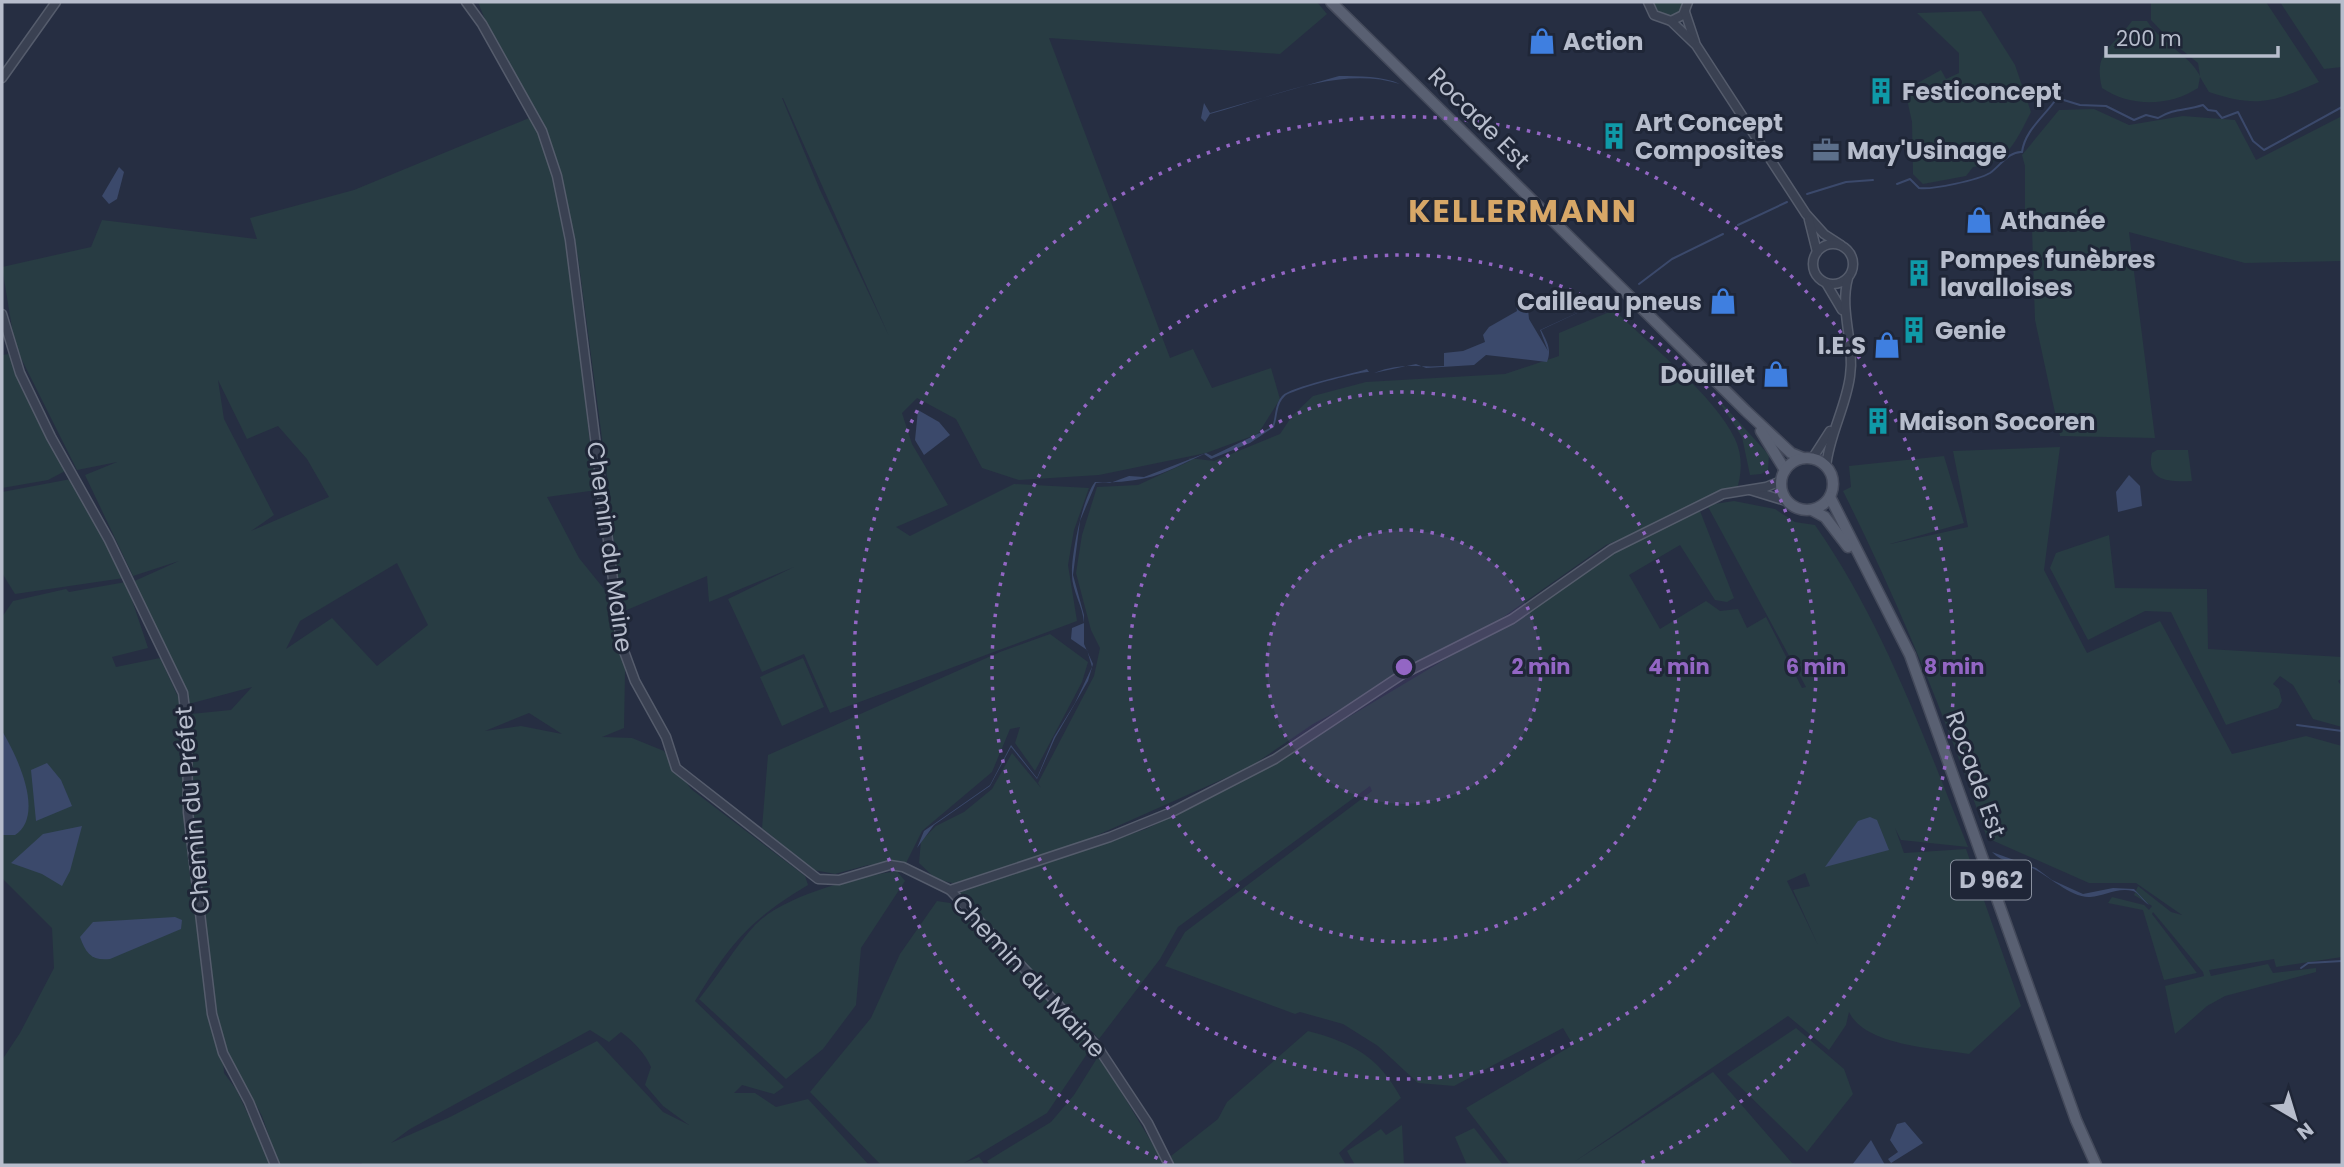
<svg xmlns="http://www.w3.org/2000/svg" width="2344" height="1167" font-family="Poppins,sans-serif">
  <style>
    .green { fill: #283c43; fill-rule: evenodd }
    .water { fill: #3b496b }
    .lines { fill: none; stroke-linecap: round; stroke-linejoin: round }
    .stream { stroke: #3b496b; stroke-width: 2 }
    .tertiary-casing { stroke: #555c6c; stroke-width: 11 }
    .primary-casing { stroke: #444a5b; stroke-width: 13 }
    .tertiary { stroke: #3a4152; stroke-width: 8 }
    .primary { stroke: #596072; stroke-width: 10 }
    .ring { fill: none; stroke: #9366c4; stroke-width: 3.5; stroke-dasharray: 3.5 7 }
    .labels { text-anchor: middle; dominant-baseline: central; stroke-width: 6; stroke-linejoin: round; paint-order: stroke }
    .shield { fill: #1f2637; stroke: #89909f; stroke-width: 2 }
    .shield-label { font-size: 23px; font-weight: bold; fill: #b7bdcc }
    .poi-label { font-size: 24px; font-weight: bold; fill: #b7bdcc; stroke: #1f2637; text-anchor: start }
    .street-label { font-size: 24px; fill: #b7bdcc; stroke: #1f2637 }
    .district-label { font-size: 32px; font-weight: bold; letter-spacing: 2px; fill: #d7a767; stroke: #1f2637 }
    .centre { fill: #9366c4; stroke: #1f2637; stroke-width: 3.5 }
    .ring-label { font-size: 21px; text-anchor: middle; font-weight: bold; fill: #9366c4; stroke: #1f2637; stroke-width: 6; stroke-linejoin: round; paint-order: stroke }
  </style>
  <rect width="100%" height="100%" fill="#262e42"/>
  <g class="green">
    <path d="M478,2H1317L1327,14L1280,54L1049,38L1170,358L1193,349L1212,388L1271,368L1280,399L1258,434L1206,453L1099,475L1019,480L982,468L956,419L917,398L902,413L912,444L948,505L896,527L910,536L1014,484L1089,488L1074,530L1068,565L1077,621L830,713L804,654L762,672L728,599L794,567L709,602L707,576L622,612L626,617L624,728L602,737L632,738L664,751L691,789L805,876L808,885C748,921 731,943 695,1001L784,1087L774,1094L742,1085L734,1093H755L776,1107L808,1099L869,1165H361L362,1163L279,1165L262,1116L222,1042L224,1073L236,1089L272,1165H2V1060L20,1033L54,968L52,928L2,878V617L13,601L66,589L69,592L126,582L148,648L112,657L116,667L160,658L181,703V715L231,710L252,687L185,705L130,583L179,561L133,576L85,475L117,462L77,470L15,346L2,267L91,247L102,220L257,239L250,218L354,190L534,116L495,45ZM782,98H783L889,336L820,190ZM535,117L553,150L578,257L607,476L621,610L579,558L547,497L597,490C580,395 582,298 563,203C558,174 544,145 535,117ZM218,380L247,439L278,426L307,459L329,497L251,531L274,515L224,419ZM397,563L428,625L377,666L332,618L286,649L300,621ZM529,713L562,734L521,726L485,731ZM590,1030L609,1042L621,1032C634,1042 644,1052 651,1067L645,1085L663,1106L689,1125L663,1112L597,1041L450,1117L391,1143L410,1129Z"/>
    <polygon points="1653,2 1683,2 1678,13 1668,16 1659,13"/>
    <path d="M2151,2H2266L2319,82C2273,102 2257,108 2209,92L2200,77L2198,88C2169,107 2130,107 2102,88C2093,52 2112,48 2132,21H2147C2162,44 2189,54 2200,76L2198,63L2172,42L2151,20Z"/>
    <polygon points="2280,2 2342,2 2342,67 2324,69"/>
    <path d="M1981,11L2015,65L2031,112C2017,139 2007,165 1973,167L1966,176L1923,184L1913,174L1912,122L1905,90L1941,70L1946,79L1959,73V53L1917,13Z"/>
    <polygon points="2094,109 2129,125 2183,116 2235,120 2256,160 2342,116 2342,261 2245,263 2129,232 2155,438 2060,436 2035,320 2032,229 2025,213 2025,166 2022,155 2059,110"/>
    <path d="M1614,310C1649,344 1715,396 1735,439C1743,456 1742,475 1736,492L1606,545L1472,639L1313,724L1250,767L1082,842L956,884L936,879L919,863L921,841L936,826L964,812L992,789L1012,753L1041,788L1038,783L1094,676L1100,648L1091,630L1076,573L1082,535L1097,487L1138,485L1190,461L1189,458L1214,461L1280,434L1292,416L1313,396L1366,382L1505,374L1559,356V333Z"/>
    <polygon points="9,354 69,469 48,480 2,488 2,355"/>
    <polygon points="1716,397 1769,455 1768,470 1761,474 1750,475 1742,437"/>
    <path d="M2060,447L2044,570L2087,653L2160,621L2232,754L2306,736L2342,746V957L2276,967L2274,959L2209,970L2211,976L2268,964L2273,973L2316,968V972L2225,996L2207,1006L2175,1034L2165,986L2204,976L2203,972L2153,912L2152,914L2197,973L2164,980L2143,910L2108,903L2112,897L2144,905L2149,910L2152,906L2134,895L2138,886L2171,912L2182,915L2136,883H2089L1987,838C1947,720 1899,603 1843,491L1851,487L1849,466L1944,456L1964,523L1890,544L1968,527L1953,451Z"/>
    <path d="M2157,450H2188L2192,481C2171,482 2145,482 2152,453Z"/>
    <polygon points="71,479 124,578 15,594 2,573 2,492"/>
    <path d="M1734,501L1775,509L1795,522L1815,525C1884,624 1923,736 1968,847L1901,840L1895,828L1904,853L1966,849L2021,1006L1969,1054C1935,1048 1865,1046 1849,1012L1846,1025L1829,1050L1788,1016L1574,1162L1713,1072L1792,1163L1799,1165H1510L1466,1108L1573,1045L1563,1028L1454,1086L1418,1083L1378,1046L1343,1024L1300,1012L1295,1014L1165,966L1185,932L1372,791L1370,786L1178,927L1160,959L1099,1039L956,893L1146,829L1233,786L1568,586L1620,549L1700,511L1734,598L1727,602L1715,600L1680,545L1629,575L1660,629L1706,601L1720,611L1738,609L1747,628L1766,617L1802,688L1806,687L1707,505ZM1805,873L1810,886L1793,890L1818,945L1787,881Z"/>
    <polygon points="2109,535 2115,588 2207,589 2208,649 2342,657 2342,678 2338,681 2342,687 2342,727 2313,719 2293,685 2280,676 2273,684 2279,689 2282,701 2278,708 2226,725 2171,612 2145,611 2088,640 2050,568 2056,553"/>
    <polygon points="1050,634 1088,662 1082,682 1035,771 1015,743 1020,727 1010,729 992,772 922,831 906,863 868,865 835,874 814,870 762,828 768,755 1000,652"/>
    <polygon points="803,658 824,707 782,726 760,677"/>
    <path d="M897,871L905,881L861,948L856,1005L823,1049L786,1079L699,999C718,976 735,947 755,925C784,895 857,877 897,871Z"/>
    <polygon points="937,901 950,903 1071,1016 1091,1048 1047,1113 964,1163 979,1157 985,1165 881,1165 810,1092 871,1018 900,954"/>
    <polygon points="1796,1028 1844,1069 1853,1094 1807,1152 1727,1074"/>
    <path d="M1308,1031C1353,1043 1378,1056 1401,1098L1339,1153L1346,1165H1174L1171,1156L1218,1119L1227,1102Z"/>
    <polygon points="1099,1055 1155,1148 1162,1165 990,1165 987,1161 1051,1122 1074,1095"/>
    <polygon points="1402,1125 1404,1165 1355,1165 1347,1151 1381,1129 1386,1135"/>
    <polygon points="1474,1128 1503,1165 1467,1165 1455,1137"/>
  </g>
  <g class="water">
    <path d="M1339,76C1359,76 1383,76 1400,84C1339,65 1270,98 1210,114L1205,122L1201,118L1204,103L1210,113Z"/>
    <polygon points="119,167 124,172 117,199 109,204 102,196"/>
    <path d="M1603,301L1541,330C1547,342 1552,349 1547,362L1486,355L1474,365L1426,368L1416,364L1374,373C1403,362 1416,368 1444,366V353L1463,351L1485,342L1483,335L1489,327L1517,311L1516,306L1520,304L1528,309L1529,319L1548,351L1540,330Z"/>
    <path d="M1367,369L1369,372C1361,371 1291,390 1285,396C1276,404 1278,416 1274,427L1250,443L1211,459L1204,454C1186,462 1165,474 1146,478C1130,482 1113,482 1096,483L1080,521L1073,575L1084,615V644L1093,664L1088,681L1055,738L1037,779L1011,747L990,786L934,825L917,848L924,831L990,785L1011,745L1037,778L1054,737L1075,703L1092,667L1087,650L1071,639L1072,628L1084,623C1083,606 1072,591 1072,575C1071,554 1083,497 1095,482L1110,483L1129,476L1144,477L1206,453L1212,456L1272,427C1276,417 1274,405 1282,396C1292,386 1349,375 1367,369Z"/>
    <polygon points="918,410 939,422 950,435 924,455 915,440"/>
    <polygon points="2129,475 2140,486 2142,506 2118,512 2116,492"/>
    <path d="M2,731C16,754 46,815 15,835H2Z"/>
    <polygon points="47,763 61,780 72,806 36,821 31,770"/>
    <polygon points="1870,817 1877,820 1889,850 1825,867 1858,821"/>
    <polygon points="82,826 70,871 62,886 42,874 11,863 43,834"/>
    <path d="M1992,852L2036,868L2052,880L2083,894L2113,888L2134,889L2149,905C2143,902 2139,893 2133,891C2117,887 2105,896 2090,897C2071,898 2048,875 2032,868C2018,863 2002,863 1992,852Z"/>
    <path d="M175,917L182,920L181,929L110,959C92,961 86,954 80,937L93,922Z"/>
    <polygon points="1905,1122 1923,1143 1891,1163 1888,1159 1898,1152 1890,1140 1897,1124"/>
    <polygon points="1871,1140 1885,1165 1852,1165"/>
  </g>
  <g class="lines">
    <g class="stream">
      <path d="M1897,184L1910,179L1919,188C1932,190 1978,180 1990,173C2000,166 2009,151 2022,152C2025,130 2044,117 2057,98L2080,105L2106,106L2134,120L2146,115L2158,118C2175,108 2184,111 2203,105L2208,110L2216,111L2222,118L2238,112L2253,141L2264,150L2342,107"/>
      <polyline points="1807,194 1846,182 1873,180"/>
      <polyline points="1738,225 1787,202"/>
      <polyline points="1639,284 1672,259 1723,234"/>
      <polyline points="2297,725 2342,731"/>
      <polyline points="2301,968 2308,963 2342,961"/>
    </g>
    <defs>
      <g id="tertiary">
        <polyline points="466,2 482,24 542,131 557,176 570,240 621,643 635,681 666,737 676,768 818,879 839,880 890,865 903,867 950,890 1097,1046 1148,1123 1169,1165"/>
        <polyline points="1648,2 1654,15 1671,21 1683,15 1688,2"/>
        <polyline points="1685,12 1695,42"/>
        <polyline points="1671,21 1696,45 1806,214 1824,234 1841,245"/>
        <polyline points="2,78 56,2"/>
        <polyline points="1809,220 1817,252"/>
        <circle cx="1833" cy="264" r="20"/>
        <polyline points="1826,283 1842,310"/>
        <polyline points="2,314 20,373 51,437 109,540 183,693 187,726 188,812 212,1014 223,1053 249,1102 275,1165"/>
        <polyline points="1812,459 1830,431"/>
        <path d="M1826,467C1829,435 1846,407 1850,376C1855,343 1839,311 1848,278"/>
        <polyline points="1750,490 1786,501"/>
        <polyline points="950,890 1110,837 1174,811 1275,759 1403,674 1512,619 1612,549 1723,494 1766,487 1781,481"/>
      </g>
      <g id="primary">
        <polyline points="1331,2 1746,411 1791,453 1803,458"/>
        <polyline points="1761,431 1785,470"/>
        <circle cx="1807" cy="484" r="26"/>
        <polyline points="1830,497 1910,655 2076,1120 2096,1165"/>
        <polyline points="1812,510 1825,517 1848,547"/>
      </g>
    </defs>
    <use href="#tertiary" class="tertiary-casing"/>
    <use href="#primary" class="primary-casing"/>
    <use href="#tertiary" class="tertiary"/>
    <use href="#primary" class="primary"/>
  </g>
  <circle cx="1404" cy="667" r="137" fill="#9366c4" fill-opacity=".12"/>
  <g class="ring">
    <circle cx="1404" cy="667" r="137"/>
    <circle cx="1404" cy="667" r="275"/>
    <circle cx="1404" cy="667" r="412"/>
    <path d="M1167 1163A550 550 0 1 1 1641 1163"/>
  </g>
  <defs>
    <symbol id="shop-bare" viewBox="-9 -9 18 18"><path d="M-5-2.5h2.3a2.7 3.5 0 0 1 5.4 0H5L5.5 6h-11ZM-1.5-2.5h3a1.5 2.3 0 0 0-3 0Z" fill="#3f7fe0" stroke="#1f2637" stroke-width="2.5" paint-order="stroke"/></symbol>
    <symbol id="building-bare" viewBox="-9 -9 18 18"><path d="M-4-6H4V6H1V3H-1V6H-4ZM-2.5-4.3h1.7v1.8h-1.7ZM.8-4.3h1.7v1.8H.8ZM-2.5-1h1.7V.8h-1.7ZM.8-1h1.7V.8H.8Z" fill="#0f9aa8" stroke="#1f2637" stroke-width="2.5" paint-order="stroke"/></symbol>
    <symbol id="office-bare" viewBox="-9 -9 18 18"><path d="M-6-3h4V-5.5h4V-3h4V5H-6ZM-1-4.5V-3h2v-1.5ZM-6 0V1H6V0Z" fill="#5c6f8a" stroke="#1f2637" stroke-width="2.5" paint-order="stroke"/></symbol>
  </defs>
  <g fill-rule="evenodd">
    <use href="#shop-bare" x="1523" y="22" width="38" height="38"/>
    <use href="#building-bare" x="1862" y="72" width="38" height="38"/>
    <use href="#building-bare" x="1595" y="117" width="38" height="38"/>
    <use href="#office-bare" x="1807" y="131" width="38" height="38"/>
    <use href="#shop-bare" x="1960" y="201" width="38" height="38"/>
    <use href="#building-bare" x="1900" y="254" width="38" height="38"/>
    <use href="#shop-bare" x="1704" y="282" width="38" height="38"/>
    <use href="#building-bare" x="1895" y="311" width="38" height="38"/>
    <use href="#shop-bare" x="1868" y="326" width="38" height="38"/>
    <use href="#shop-bare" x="1757" y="355" width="38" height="38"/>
    <use href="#building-bare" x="1859" y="402" width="38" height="38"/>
  </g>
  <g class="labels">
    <rect class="shield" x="1951" y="860.5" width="80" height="39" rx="5"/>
    <g class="shield-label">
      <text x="1991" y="880">D 962</text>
    </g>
    <g class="poi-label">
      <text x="1563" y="41">Action</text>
      <text x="1902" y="91">Festiconcept</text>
      <text x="1635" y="122">Art Concept<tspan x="1635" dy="28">Composites</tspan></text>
      <text x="1847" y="150">May'Usinage</text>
      <text x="2000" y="220">Athanée</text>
      <text x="1940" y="259">Pompes funèbres<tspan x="1940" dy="28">lavalloises</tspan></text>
      <text x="1702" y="301" text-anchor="end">Cailleau pneus</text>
      <text x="1935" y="330">Genie</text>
      <text x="1866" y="345" text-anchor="end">I.E.S</text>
      <text x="1755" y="374" text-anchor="end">Douillet</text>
      <text x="1899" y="421">Maison Socoren</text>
    </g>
    <g class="street-label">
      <text transform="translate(1479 118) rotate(45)">Rocade Est</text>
      <text transform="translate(610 547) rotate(82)">Chemin du Maine</text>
      <text transform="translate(1976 774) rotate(70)">Rocade Est</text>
      <text transform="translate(192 810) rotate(-95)">Chemin du Préfet</text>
      <text transform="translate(1029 976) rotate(47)">Chemin du Maine</text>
    </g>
    <g class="district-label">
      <text x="1523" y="210">KELLERMANN</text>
    </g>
  </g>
  <circle cx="1404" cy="667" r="10" class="centre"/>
  <g class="ring-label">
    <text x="1541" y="674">2 min</text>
    <text x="1679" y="674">4 min</text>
    <text x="1816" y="674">6 min</text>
    <text x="1954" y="674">8 min</text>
  </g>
  <rect width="2344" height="1167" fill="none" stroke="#b7bdcc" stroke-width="7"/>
  <g transform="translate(2295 1118) rotate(142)" stroke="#1f2637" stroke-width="5" paint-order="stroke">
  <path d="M0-5L12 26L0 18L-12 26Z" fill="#b7bdcc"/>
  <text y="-10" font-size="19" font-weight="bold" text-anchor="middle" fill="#b7bdcc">N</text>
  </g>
  <path d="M2106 46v10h172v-10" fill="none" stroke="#b7bdcc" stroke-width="3.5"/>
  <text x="2116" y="46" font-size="21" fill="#b7bdcc" stroke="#1f2637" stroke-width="5" paint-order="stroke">200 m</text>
</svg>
